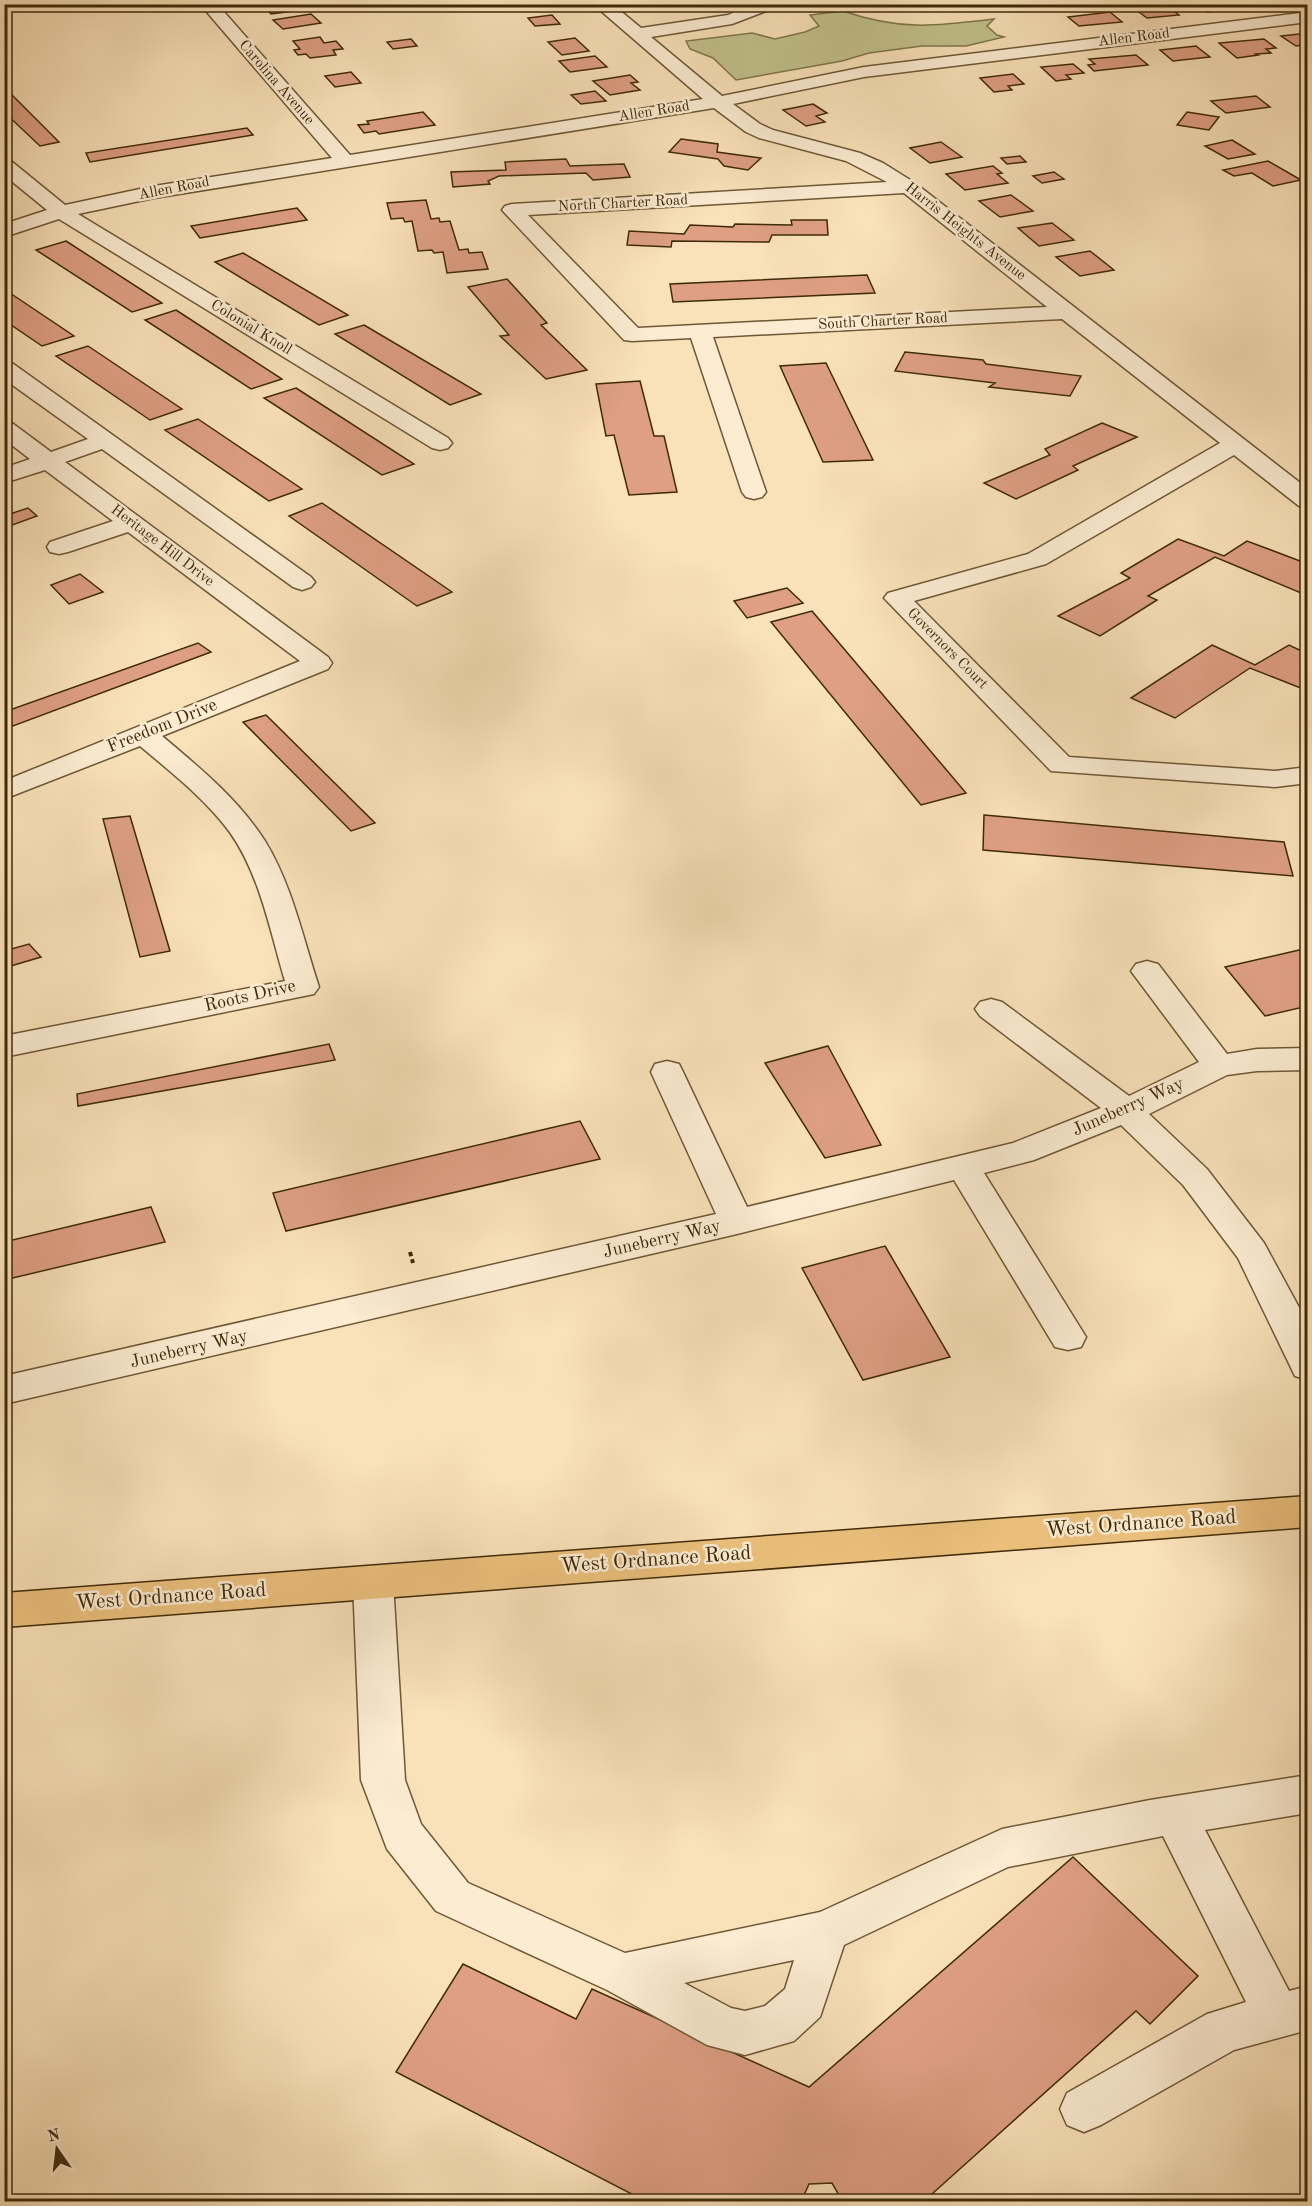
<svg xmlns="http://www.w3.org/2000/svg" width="1312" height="2206" font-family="'Old Standard TT',serif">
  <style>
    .green { fill: #c2c18c; stroke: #80764a; stroke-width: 1.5 }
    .building { fill: #de9f83; stroke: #3f2a09; stroke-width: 1.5 }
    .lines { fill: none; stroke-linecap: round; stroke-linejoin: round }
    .minor-casing { stroke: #6e5835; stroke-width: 3 }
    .major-casing { stroke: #3f2a09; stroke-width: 3 }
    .path { stroke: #3f2a09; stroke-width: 4; stroke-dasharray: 4.5 3; stroke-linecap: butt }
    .minor { fill: #fbecd2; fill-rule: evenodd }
    .major { fill: #ecc07c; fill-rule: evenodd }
    .labels { text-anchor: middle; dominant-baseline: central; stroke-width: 5; stroke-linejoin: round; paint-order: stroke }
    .far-street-label { font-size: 15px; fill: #3f2a09; stroke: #fbecd2 }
    .street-label { font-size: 18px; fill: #3f2a09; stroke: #fbecd2 }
    .near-street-label { font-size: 21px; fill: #3f2a09; stroke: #fbecd2 }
  </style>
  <rect width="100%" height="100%" fill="#f9e1b9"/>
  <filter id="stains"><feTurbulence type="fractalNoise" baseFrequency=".00333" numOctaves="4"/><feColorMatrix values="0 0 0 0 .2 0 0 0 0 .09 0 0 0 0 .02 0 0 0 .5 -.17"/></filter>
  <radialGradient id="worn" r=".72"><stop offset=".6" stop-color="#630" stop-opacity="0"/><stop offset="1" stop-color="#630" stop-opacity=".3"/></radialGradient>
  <path class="green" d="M843,11C901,31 935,26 994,19L987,26L997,35L1004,37L966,46H922L869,53L842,61L736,80L713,58L690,49L686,41L752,33L775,39L805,32L819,26L810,15Z"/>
  <g class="building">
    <polygon points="315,4 318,8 271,14 263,5"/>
    <polygon points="657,4 697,4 663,9"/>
    <polygon points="1197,4 1233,4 1239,9 1207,12"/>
    <polygon points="1166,5 1179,15 1147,18 1135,9"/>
    <polygon points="1110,12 1122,22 1079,26 1068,17"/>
    <polygon points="311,14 321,23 283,29 273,20"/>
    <polygon points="552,15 560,24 535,26 528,18"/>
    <polygon points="1308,33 1308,44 1296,46 1281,36"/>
    <polygon points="320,37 324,43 336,41 343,49 333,50 336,55 310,58 306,54 298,55 294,50 300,49 293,41"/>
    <polygon points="575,38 589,51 562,55 548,42"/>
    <polygon points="411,39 417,46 393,49 387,42"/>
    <polygon points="1264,39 1276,48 1266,49 1271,53 1256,54 1258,55 1237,58 1219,43"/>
    <polygon points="1196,46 1210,57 1173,61 1160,50"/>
    <polygon points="1136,55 1148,65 1094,71 1088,65 1095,64 1089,59"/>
    <polygon points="595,56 607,67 570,72 559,61"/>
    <polygon points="1073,64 1084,73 1066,75 1071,79 1056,81 1041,67"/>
    <polygon points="351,72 361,83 335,87 325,76"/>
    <polygon points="1013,74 1024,84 1008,86 1012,90 994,92 980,78"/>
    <polygon points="630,75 638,82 631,83 640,90 610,95 593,81"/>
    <polygon points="4,88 5,88 59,142 40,146 4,112"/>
    <polygon points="595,91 606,101 581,104 571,95"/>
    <polygon points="1256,96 1270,107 1226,113 1211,101"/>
    <polygon points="813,104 827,113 816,116 825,122 806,126 783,110"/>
    <polygon points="423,112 435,125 379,134 376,131 364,133 358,125 369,124 367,121"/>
    <polygon points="1187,112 1219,117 1209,130 1177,125"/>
    <polygon points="247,128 253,135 90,162 86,153"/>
    <polygon points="681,139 718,144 717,152 761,158 748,170 724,166 718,159 669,152"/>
    <polygon points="1232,140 1255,154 1228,159 1205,146"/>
    <polygon points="941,142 962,157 930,163 910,148"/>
    <polygon points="1020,156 1026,162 1007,164 1001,158"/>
    <polygon points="566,159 570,166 624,164 630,177 593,180 586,173 499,176 488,181 490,184 453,187 451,172 506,170 505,162"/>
    <polygon points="1268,161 1301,180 1273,186 1252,173 1234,176 1223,170"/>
    <polygon points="993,166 1002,173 997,174 1008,183 965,190 946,174"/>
    <polygon points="1054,172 1064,179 1042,183 1033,176"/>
    <polygon points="1011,195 1033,211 1000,217 979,201"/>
    <polygon points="426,200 431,219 439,218 440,222 450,221 459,250 468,249 469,253 482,252 488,269 447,273 443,252 434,253 432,250 418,251 412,221 405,222 403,218 391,219 387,203"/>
    <polygon points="297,208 307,220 200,238 191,226"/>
    <polygon points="791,220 827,220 828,235 772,235 769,242 672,241 671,247 627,245 629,231 684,234 690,225 733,227 735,224 792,225"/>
    <polygon points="1052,223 1074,240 1039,246 1018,228"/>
    <polygon points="66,241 162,303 132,312 36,250"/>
    <polygon points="1090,251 1114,270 1080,276 1056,257"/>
    <polygon points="243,253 348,315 319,325 215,262"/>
    <polygon points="867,275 875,293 673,302 670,284"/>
    <polygon points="507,279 547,323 541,325 587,370 546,379 500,336 509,335 468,287"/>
    <polygon points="4,289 74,336 42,346 4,320"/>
    <polygon points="176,310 282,379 251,389 145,320"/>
    <polygon points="364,325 481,394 450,405 335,334"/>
    <polygon points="88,346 182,409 150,420 56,356"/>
    <polygon points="905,352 983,360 986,364 1081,376 1070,396 989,387 995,383 895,371"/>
    <polygon points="826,363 873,460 823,462 780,366"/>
    <polygon points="640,381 654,436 664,436 677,492 629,495 614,435 606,436 596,384"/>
    <polygon points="296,388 414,464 382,475 264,398"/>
    <polygon points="198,419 302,489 269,501 165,430"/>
    <polygon points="1102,423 1137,437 1073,466 1078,470 1016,499 984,483 1050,455 1045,449"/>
    <polygon points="322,503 452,592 417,606 289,516"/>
    <polygon points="28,508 37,516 4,528 4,516"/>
    <polygon points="1178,539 1224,556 1247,541 1308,564 1308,589 1301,593 1215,557 1148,596 1157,600 1100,636 1058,616 1130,578 1121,573"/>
    <polygon points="80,574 103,592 69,604 51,585"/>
    <polygon points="787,588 803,603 747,618 734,601"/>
    <polygon points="812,611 966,793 921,805 771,622"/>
    <polygon points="198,643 211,652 13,726 4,717 4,712"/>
    <polygon points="1212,645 1255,665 1289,645 1308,654 1308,691 1250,668 1175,718 1131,698"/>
    <polygon points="266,715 375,823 351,831 243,722"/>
    <polygon points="984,815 1284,842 1293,876 983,850"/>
    <polygon points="130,816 170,951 140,957 103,819"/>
    <polygon points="29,944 41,957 4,968 4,951"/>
    <polygon points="1308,948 1308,1006 1265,1016 1225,967"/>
    <polygon points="329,1044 335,1060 78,1106 77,1094"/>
    <polygon points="828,1046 881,1145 825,1158 765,1063"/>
    <polygon points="580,1121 600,1159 286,1231 273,1193"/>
    <polygon points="151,1207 165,1242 4,1280 4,1242"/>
    <polygon points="885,1246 950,1357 863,1380 802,1268"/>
    <polygon points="1073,1857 1198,1976 1150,2024 1136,2011 923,2202 843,2202 832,2183 809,2184 801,2202 647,2202 396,2072 463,1964 576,2019 592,1989 809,2087"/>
  </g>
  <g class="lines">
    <defs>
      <g id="minor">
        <path d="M200,4H217L350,155L703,99L593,4H612L641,28L728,15L752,4H776L774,8L732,24L651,37L722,96L864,67L1308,12V22L864,77L733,104L760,124L773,130L860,153L883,163L915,183L1308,489V508L1299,506L1234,455L1046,564L914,601L1069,757L1275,771L1308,767V783L1275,787L1051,771L884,598L888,593L1028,554L1220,443L1062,319L713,337L766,492L762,497L754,499L746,497L742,492L691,338L632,341L624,340L502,210L505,206L512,204L887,182L846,161L759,138L746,132L714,108L154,198L78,214L448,438L452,443L448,448L440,450L432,448L59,219L4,237V224L47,210L4,175V159L11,161L65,205L154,186L332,158ZM904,193L1047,307L638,328L528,215Z"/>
        <path d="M4,361L12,363L311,577L315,582L311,587L302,590L293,587L102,449L65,462L328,657L332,663L328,669L162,736C200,768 238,799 265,841C292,885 303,938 319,987L314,994L4,1057V1036L285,981C270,931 260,874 229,831C204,798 171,772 140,746L4,799V781L300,661L128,532L68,552L59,554L50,552L47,547L50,542L113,521L45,470L4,483V468L30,459L4,439V421L12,423L51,452L88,439L4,379Z"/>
        <polygon points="1147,961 1158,964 1227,1054 1257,1049 1308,1048 1308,1070 1257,1071 1227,1075 1149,1114 1207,1169 1264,1243 1308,1324 1308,1380 1295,1376 1238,1258 1183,1185 1121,1125 1034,1160 984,1173 1086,1337 1081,1347 1068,1350 1055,1347 954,1180 737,1234 4,1404 4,1376 716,1214 651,1072 655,1064 667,1061 679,1064 683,1072 747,1207 1013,1143 1101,1108 980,1016 975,1009 980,1002 991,999 1002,1002 1129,1096 1199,1062 1131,971 1136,964"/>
        <path d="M373,1566L387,1570L393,1582L405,1780L421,1824L468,1883L625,1953L820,1912L1002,1829L1150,1800L1308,1775V1813L1205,1830L1289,1991L1308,1986V2030L1234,2050L1101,2125L1084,2132L1067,2125L1060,2109L1067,2093L1207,2014L1246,2002L1163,1836L1008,1867L844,1945L820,2017L794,2041L745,2055L707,2045L607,1990L436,1911L387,1849L361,1780L353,1582L359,1570ZM794,1960L785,1989L765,2006L745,2011L731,2008L684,1983Z"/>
      </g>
      <polygon id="major" points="1308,1496 1308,1527 4,1627 4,1593"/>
    </defs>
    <use href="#minor" class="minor-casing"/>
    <use href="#major" class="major-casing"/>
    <polyline class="path" points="410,1252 413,1263"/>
    <use href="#minor" class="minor"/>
    <use href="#major" class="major"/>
  </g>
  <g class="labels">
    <g class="far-street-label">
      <text transform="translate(1134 38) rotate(-7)">Allen Road</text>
      <text transform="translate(276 83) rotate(49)">Carolina Avenue</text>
      <text transform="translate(654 112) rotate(-9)">Allen Road</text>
      <text transform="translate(174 189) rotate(-11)">Allen Road</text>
      <text transform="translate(623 204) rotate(-3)">North Charter Road</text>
      <text transform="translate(965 232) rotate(38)">Harris Heights Avenue</text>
      <text transform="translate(883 322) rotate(-3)">South Charter Road</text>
      <text transform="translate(251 328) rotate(31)">Colonial Knoll</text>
      <text transform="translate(162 546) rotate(37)">Heritage Hill Drive</text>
      <text transform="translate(947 649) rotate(45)">Governors Court</text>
    </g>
    <g class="street-label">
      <text transform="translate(162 726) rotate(-22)">Freedom Drive</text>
      <text transform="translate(250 996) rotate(-13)">Roots Drive</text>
      <text transform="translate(1128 1107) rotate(-24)">Juneberry Way</text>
      <text transform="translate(662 1239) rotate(-13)">Juneberry Way</text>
      <text transform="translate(189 1349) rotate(-13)">Juneberry Way</text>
    </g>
    <g class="near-street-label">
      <text transform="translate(1141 1524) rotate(-4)">West Ordnance Road</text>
      <text transform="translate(656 1560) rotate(-4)">West Ordnance Road</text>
      <text transform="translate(171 1597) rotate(-4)">West Ordnance Road</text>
    </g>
  </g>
  <rect width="1312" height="2206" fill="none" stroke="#f9e1b9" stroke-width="24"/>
  <rect x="6" y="6" width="1300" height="2194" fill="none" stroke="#3f2a09" stroke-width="3"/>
  <rect x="12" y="12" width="1288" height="2182" fill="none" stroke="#3f2a09" stroke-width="1.5"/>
  <g transform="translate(57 2149) rotate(346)" stroke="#fbecd2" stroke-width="4.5" paint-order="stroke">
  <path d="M0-4.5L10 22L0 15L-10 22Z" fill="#3f2a09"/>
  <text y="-9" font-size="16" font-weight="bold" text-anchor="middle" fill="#3f2a09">N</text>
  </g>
  <rect width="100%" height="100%" filter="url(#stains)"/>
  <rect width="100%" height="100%" fill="url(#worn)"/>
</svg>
